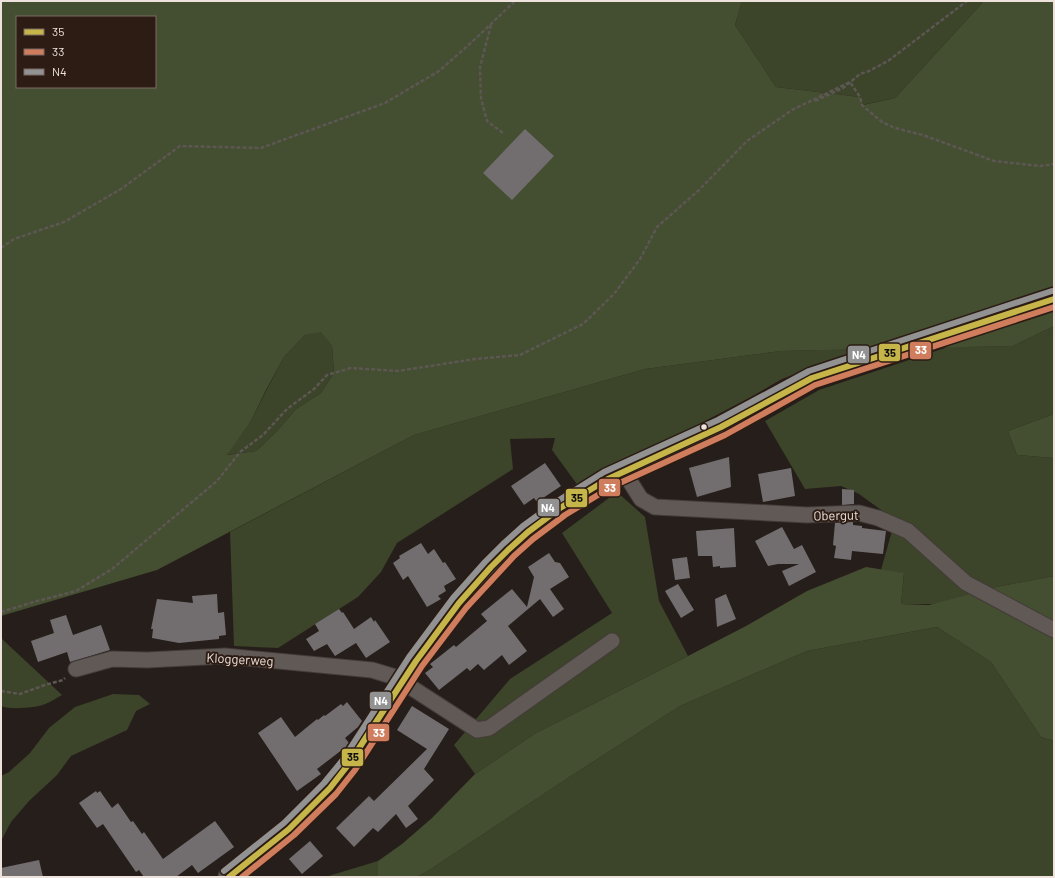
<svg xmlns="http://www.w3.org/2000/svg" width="1055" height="878" font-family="Barlow,sans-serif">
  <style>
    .green { fill: #3c442a }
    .forest { fill: #444e30; fill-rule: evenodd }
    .building { fill: #726e70 }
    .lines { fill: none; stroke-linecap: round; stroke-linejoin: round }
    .street-casing { stroke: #443c39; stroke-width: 17 }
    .secondary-casing { stroke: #443c39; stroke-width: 23 }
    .path { stroke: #5d5753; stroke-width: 2.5; stroke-dasharray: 4 2; stroke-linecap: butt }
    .street { stroke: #605955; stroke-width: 15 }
    .secondary { stroke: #605955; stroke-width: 21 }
    .bus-1-casing { stroke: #2c1c14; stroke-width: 9 }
    .bus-2-casing { stroke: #2c1c14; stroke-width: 9 }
    .bus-3-casing { stroke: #2c1c14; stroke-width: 9 }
    .bus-1 { stroke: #c6b548; stroke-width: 6 }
    .bus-2 { stroke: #cf7d5c; stroke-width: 6 }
    .bus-3 { stroke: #929292; stroke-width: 6 }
    .bus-dot { fill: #eee2dc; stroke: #2c1c14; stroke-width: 1.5 }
    .labels { text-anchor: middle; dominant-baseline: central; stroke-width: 4; stroke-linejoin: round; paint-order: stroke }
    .street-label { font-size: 13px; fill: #eee2dc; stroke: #2c1c14 }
    .line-badge { stroke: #2c1c14; stroke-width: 1.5 }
    .badge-label { font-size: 11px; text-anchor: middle; font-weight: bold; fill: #fff }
    .pale-badge-label { font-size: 11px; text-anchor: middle; font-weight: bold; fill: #111 }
  </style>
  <rect width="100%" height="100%" fill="#261e1a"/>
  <g class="green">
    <polygon points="742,1 984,1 895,98 862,105 860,97 776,87 735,25"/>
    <polygon points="1054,326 1054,414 1008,431 1017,455 1054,458 1054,576 991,588 934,604 901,604 904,574 881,570 895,520 859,494 841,486 805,489 765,421 819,390 948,347 1013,346"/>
    <polygon points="321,331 332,346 334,373 321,393 296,409 276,432 256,451 226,455 251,421 266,391 284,357 305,335"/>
    <polygon points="862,349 782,379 751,397 579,487 552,450 555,438 510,439 513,469 397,543 381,572 358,597 278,648 234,646 230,532 414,435 645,369 781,351"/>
    <polygon points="617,492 645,517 659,601 688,656 536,733 475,774 454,745 510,679 612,613 562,533"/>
    <polygon points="937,627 991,662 1041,737 1054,741 1054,877 416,877 428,871 574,774 680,706 807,651"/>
    <path d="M1,638L62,695C56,698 51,702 45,704C36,708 10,710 1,706Z"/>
    <polygon points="113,694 139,695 150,704 136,711 127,730 71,756 57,775 29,801 11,822 1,841 1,776 9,772 30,753 49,728 75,707"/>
    <polygon points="378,861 378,877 325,877"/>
  </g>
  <g class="forest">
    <path d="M1,1H742L735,25L776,87L860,97L863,105L895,98L984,1H1054V326L1013,346L781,351L645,369L414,435L157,570L1,616ZM17,17H155V87H17ZM321,332L332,346L334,373L321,393L296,409L276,432L256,451L227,455L251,421L266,390L284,357L305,335Z"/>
    <polygon points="1054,414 1054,458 1017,455 1008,431"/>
    <polygon points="866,567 904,573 901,604 929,605 991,588 1054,576 1054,741 1041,737 991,662 937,627 807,651 680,706 574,774 428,871 416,877 378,877 378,861 402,844 432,818 475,774 536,733 688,656 746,626 807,591"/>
  </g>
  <g class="building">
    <polygon points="525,129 554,156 512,200 483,173"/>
    <polygon points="729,457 731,487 697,497 689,468"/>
    <polygon points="545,463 561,486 537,502 534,498 524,505 511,486"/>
    <polygon points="791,468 795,496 763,502 758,474"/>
    <polygon points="842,489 854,490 854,504 842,505"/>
    <polygon points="853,522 853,525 862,526 862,528 886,531 883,554 852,551 851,560 834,558 836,546 833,545 835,523"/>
    <polygon points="782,527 794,549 802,545 816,572 789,586 782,571 799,564 778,564 768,566 755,541"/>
    <polygon points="734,528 736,567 720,568 720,566 713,567 712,556 698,556 696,531"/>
    <polygon points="421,543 428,554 434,549 443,563 445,562 456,579 444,586 446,591 438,596 441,599 427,607 408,576 403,580 393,563 400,558 399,556"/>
    <polygon points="549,553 555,562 560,563 569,577 550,589 564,609 553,617 540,599 508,626 527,651 509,665 502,655 484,670 478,664 470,671 467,668 439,690 425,673 433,667 430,664 454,645 456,647 487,621 481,614 512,589 527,607 534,577 528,567"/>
    <polygon points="687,557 690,578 675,580 672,559"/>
    <polygon points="678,584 694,610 681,618 665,591"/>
    <polygon points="217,594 218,613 224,612 226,635 219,636 219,639 179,643 152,638 153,629 151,629 157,599 193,603 192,596"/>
    <polygon points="726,594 736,619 717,627 715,599"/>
    <polygon points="339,609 342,613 343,612 354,629 371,617 374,622 375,620 390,642 366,658 356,643 335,656 327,644 314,651 306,639 319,631 315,624"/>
    <polygon points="66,615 73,635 101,625 110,650 70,662 67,652 38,662 31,641 54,633 50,620"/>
    <polygon points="347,702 362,721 358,727 345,738 349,743 347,746 317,769 321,774 297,791 258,733 281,717 295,737 317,719 318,720 324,715 325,716 341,704 343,706"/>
    <polygon points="412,706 449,729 424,769 434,780 408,806 418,819 406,828 396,814 378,832 373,828 354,847 336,828 369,796 374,801 427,749 397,730"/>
    <polygon points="96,791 97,793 100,791 112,808 118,803 131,822 133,821 142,834 144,832 163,859 215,821 234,847 198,873 192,865 176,877 144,877 139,870 136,872 103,824 97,828 79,803"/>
    <polygon points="310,841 323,856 302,874 289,859"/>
    <polygon points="39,860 43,877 1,877 1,868"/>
  </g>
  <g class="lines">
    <defs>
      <g id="street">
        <polyline points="624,472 641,499 655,507 807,515 859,513 878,518 908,531 966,583 1054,630"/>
        <polyline points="76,669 112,659 147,660 225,656 372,670 395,677 477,730 489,728 612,641"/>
      </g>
      <path id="secondary" d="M229,877C268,847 312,813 342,774C359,751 373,725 389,701C424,648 462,594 508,550C534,526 564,504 594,487C630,466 670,452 708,434C744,417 777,396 812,378L1054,299"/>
    </defs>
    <use href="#street" class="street-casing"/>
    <use href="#secondary" class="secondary-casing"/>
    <g class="path">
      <polyline points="491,25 480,67 481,98 487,121 503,133"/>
      <polyline points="815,101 843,88 860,74 869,71 888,61 967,1"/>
      <polyline points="1,248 14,239 64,222 121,189 180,146 261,148 385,103 439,71 472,42 515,1"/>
      <polyline points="1,612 37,601 76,591 112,569 217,481 240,452 263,435 287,409 314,389 327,375 351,368 398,371 475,359 520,355 583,324 614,294 640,259 657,227 699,190 747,141 792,110 850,82 860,97 862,105 870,112 882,122 895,128 923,135 994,161 1040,166 1054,164"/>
      <polyline points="1,691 20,694 45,685 63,680 65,678"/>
    </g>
    <use href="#street" class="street"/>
    <use href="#secondary" class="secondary"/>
    <defs>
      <polyline id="bus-1" points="229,877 289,829 330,788 348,765 416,661 459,603 491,567 508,550 528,532 560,508 608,479 721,427 812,378 1054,299"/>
      <polyline id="bus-2" points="242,877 294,835 336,794 355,770 422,666 466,608 514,556 533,539 565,515 611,487 725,435 815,385 1054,307"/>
      <polyline id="bus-3" points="224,871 284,823 324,783 342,761 409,657 453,598 485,562 503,544 523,526 556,502 604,472 718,420 809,371 1052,291"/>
    </defs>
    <use href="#bus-1" class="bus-1-casing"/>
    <use href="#bus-2" class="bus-2-casing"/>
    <use href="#bus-3" class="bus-3-casing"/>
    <use href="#bus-1" class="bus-1"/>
    <use href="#bus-2" class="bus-2"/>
    <use href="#bus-3" class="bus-3"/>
  </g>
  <circle class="bus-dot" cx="704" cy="427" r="3.5"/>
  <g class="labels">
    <g class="street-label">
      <text transform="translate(836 515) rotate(-1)">Obergut</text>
      <text transform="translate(240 659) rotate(3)">Kloggerweg</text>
    </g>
  </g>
  <g class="line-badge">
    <rect x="909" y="341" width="23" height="19" rx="4" fill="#cf7d5c"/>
    <rect x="878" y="343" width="23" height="19" rx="4" fill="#c6b548"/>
    <rect x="847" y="345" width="23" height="19" rx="4" fill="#929292"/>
    <rect x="598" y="478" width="23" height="19" rx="4" fill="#cf7d5c"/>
    <rect x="565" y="488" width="23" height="20" rx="4" fill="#c6b548"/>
    <rect x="537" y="498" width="23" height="19" rx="4" fill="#929292"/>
    <rect x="369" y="691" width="23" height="19" rx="4" fill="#929292"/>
    <rect x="367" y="723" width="23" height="19" rx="4" fill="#cf7d5c"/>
    <rect x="341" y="748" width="23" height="19" rx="4" fill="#c6b548"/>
  </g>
  <g class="badge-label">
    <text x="921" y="354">33</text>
    <text x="859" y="359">N4</text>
    <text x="610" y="492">33</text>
    <text x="548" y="512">N4</text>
    <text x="381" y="705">N4</text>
    <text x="379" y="737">33</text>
  </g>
  <g class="pale-badge-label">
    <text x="890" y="357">35</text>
    <text x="577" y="502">35</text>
    <text x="353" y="761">35</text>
  </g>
  <rect width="1055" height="878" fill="none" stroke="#eee2dc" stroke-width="4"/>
  <rect x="16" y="16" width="140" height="72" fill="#2c1c14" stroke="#7a6b64"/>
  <rect x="24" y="29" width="20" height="6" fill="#c6b548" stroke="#7a6b64"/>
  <text x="52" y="36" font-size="12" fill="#eee2dc">35</text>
  <rect x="24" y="49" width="20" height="6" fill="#cf7d5c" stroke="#7a6b64"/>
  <text x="52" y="56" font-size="12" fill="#eee2dc">33</text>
  <rect x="24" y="69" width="20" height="6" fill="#929292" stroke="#7a6b64"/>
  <text x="52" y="76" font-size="12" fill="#eee2dc">N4</text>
</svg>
